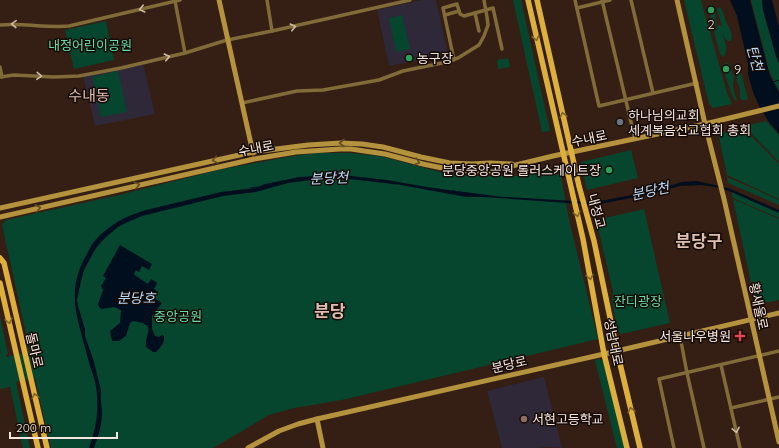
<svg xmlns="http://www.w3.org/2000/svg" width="779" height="448" font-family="Quicksand,'Noto Sans KR',sans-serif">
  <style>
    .education { fill: #2f2838 }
    .green { fill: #06462e }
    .water { fill: #000e1e }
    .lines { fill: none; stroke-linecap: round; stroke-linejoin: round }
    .stream { stroke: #000e1e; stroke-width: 1 }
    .street { stroke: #806b39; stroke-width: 3.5 }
    .secondary { stroke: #b4923e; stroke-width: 5 }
    .primary { stroke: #ddb03e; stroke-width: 5.5 }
    .oneway { stroke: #cdbba5 }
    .oneway2 { stroke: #836625 }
    .oneway3 { stroke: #644e22 }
    .leisure-dot { fill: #2e9e5b; stroke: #150b07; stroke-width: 1.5 }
    .worship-dot { fill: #6b7280; stroke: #150b07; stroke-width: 1.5 }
    .health-dot { fill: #e0444e; stroke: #150b07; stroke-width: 1.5 }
    .education-dot { fill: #8d6e63; stroke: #150b07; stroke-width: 1.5 }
    .labels { text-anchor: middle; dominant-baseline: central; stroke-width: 3; stroke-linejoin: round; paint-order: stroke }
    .poi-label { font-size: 13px; fill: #f7e6df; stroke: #150b07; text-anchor: start }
    .park-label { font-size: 13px; fill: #65dba6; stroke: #150b07 }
    .street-label { font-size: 13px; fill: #f7e6df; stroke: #150b07 }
    .water-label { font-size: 14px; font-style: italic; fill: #bcdbf9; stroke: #150b07 }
    .quarter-label { font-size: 15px; fill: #debeb0; stroke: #150b07 }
    .district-label { font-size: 17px; font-weight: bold; fill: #debeb0; stroke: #150b07 }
  </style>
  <rect width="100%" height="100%" fill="#351e13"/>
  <g class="education">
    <polygon points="421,0 436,0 448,54 389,66 377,10"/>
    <polygon points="143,63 155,114 95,126 83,76"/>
    <polygon points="544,377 562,448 549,447 537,448 502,448 487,391"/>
  </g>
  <g class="green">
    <polygon points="513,0 521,0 550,131 542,132"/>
    <polygon points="684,0 701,0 727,93 732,104 713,108 709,104"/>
    <polygon points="751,0 762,0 762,1 763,10 776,56 779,63 779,90 774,82 768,68 767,61 764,50"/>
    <polygon points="711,4 713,5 715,9 715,16 717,23 716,26 715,26 707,10 707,7"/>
    <path d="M720,7C723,11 724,15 725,19C728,27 734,33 731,41H728L725,39L723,33C724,44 729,44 724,57L722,56L720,54L714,32L715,29L719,25H721L723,29L717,10V8Z"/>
    <polygon points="402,15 410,49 396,52 389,18"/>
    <polygon points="106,21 114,60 74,69 65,30"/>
    <polygon points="508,58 510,67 498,69 497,60"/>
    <polygon points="726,63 729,64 734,77 733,87 735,95 737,100 736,101 734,99 731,93 723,68 724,64"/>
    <path d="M734,64H736C738,66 739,70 741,73L747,95L748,98L746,100H742L740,98V89L737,81V74L733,65Z"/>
    <polygon points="118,71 127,112 101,117 92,77"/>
    <polygon points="766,121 779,135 779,162 744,126"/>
    <polygon points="744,129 779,164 779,199 727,175 719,137 721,133"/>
    <polygon points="631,150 638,178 587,190 581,162"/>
    <polygon points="321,153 350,153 380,156 440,172 459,175 475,176 519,176 555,169 560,172 570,224 598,339 346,399 319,404 294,408 269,415 213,448 51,448 35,378 16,382 30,448 23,448 10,387 0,389 0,353 1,353 0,349 0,316 8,354 6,355 6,357 30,352 2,225 6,220 123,194 218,170 287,157 308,154"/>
    <polygon points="727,177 779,200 779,205 728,183"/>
    <polygon points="731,191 779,210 779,218 733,198"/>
    <polygon points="733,199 779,219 779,300 756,305"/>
    <polygon points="644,209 670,323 621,334 618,331 612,302 613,291 596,220"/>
    <polygon points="600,359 604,362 625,448 617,448 595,360"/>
  </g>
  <g class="water">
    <polygon points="730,0 750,0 770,76 779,92 779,134 769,122 759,106 753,92 748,74 748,64 737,16"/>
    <polygon points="762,0 772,0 779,27 779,63 776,56 763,10"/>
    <path d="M334,175L351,176L387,180L421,186L489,196L591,202L606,200L652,191L682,182L696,181L715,185L728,188L779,210V213L729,191L715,187L701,185L680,186L651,194L595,205L484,197H466L401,185L359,180L337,178L320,179L288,183L256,192L223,196L142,216L130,221L118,227L105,238L96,248L84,270L81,281L77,300L78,306L85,329V336L94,362L101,391C100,399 102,406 102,414C102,425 98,437 94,448H89C97,426 99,409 96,386C94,376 90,368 88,359C85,347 81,334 78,321C72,296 74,276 87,254C88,252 89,249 91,246C95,239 103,232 110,227C120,219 133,214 146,210L221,192L255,188L265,184L285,180L299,177Z"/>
    <path d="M120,245L152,264L149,270L142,266L139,272L136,270L134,274L136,276L148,284L151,279L157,283L154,289L158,292L154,298L162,303L152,316V329L155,336L159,337L162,335L164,336C165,343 161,347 156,352H153L146,347C144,332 159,325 133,321L130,323L126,336L119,341H112L110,331L120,323L121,310L114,307L102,309L99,307L98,304L103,290L101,286L106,278L103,276Z"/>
  </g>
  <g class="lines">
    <g class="stream">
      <polyline points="773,82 779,80"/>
      <polyline points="251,188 257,187"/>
      <polyline points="453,191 499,197"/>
    </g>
    <g class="street">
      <polyline points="267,0 272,31"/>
      <polyline points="575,0 599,106 697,83"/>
      <polyline points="602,0 635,139"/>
      <polyline points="631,0 653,93"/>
      <polyline points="175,1 185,53"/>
      <polyline points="577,8 610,0"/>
      <polyline points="475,13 479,31"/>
      <polyline points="445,15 459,11"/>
      <path d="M0,25C23,23 46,28 69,26L180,0"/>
      <polyline points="454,60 443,8 457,4 460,14 464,16 493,8 502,49"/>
      <polyline points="0,67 2,77"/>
      <polyline points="0,77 14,75 54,77 79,76 121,68 185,53 227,40 272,31 410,0"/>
      <polyline points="242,103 297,91 323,90 379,80 403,71 442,63 458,58 479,45 484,36 488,25 487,17 484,0"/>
      <polyline points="680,336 687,373 704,448"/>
      <polyline points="721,365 740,448"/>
      <polyline points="731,408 779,397"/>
      <polyline points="674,448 659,379 779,351"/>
    </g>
    <g class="secondary">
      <polyline points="219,0 253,153"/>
      <polyline points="677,0 705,124 724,199 779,442"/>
      <polyline points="0,208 253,152 308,145 341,143 362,144 383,147 421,157 450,163 472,164 490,163 512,164"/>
      <polyline points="0,217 254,159 296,152 340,149 351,149 385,154 423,164 452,170 474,171 491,171 553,156 705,124 779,106"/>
      <polyline points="317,419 323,448"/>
      <polyline points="248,448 279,431 298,424 317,419 604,354 779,313"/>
    </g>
    <g class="primary">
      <polyline points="528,0 583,239 604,354 627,448"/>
      <polyline points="537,0 579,186 594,241 617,351 640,448"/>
      <polyline points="0,258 4,263 47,448"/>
      <polyline points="0,283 38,448"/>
    </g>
  </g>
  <defs><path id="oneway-chevron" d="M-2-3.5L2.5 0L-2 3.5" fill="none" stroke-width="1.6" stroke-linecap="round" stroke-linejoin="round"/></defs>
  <g class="oneway">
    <use href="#oneway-chevron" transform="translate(142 9) rotate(167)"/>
    <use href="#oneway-chevron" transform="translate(14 24) rotate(-178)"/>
    <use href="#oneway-chevron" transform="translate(293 27) rotate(-13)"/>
    <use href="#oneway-chevron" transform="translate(167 57) rotate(-13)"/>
    <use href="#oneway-chevron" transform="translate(39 76) rotate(4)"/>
    <use href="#oneway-chevron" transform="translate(736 430) rotate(78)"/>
  </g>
  <g class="oneway2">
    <use href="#oneway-chevron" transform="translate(536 38) rotate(77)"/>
    <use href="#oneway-chevron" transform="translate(563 115) rotate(-103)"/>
    <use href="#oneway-chevron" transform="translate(577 214) rotate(77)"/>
    <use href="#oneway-chevron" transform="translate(590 277) rotate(79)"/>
    <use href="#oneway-chevron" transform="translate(9 321) rotate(77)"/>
    <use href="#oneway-chevron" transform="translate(35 396) rotate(-103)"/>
    <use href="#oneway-chevron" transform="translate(631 410) rotate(-103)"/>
  </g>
  <g class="oneway3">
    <use href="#oneway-chevron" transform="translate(342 143) rotate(180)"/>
    <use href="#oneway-chevron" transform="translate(215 160) rotate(167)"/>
    <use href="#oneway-chevron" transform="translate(417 162) rotate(17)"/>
    <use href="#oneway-chevron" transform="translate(137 185) rotate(-13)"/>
    <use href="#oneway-chevron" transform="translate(38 208) rotate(-13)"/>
  </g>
  <g class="leisure-dot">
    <circle cx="711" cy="10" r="4"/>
    <circle cx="409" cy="58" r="4"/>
    <circle cx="726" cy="69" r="4"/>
    <circle cx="609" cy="170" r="4"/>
  </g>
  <circle class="worship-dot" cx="620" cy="122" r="4"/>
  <path class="health-dot" d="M738 330h4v4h4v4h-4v4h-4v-4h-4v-4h4z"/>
  <circle class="education-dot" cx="524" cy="419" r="4"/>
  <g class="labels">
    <g class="poi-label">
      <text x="711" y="24" text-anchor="middle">2</text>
      <text x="417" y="58">농구장</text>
      <text x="734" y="69">9</text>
      <text x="628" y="115">하나님의교회<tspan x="628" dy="15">세계복음선교협회 총회</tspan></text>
      <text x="601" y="170" text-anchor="end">분당중앙공원 롤러스케이트장</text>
      <text x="731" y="336" text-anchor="end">서울나우병원</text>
      <text x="532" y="419">서현고등학교</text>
    </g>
    <g class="park-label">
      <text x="90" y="45">내정어린이공원</text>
      <text x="638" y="301">잔디광장</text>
      <text x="178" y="316">중앙공원</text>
    </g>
    <g class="street-label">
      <text transform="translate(589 138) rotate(-12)">수내로</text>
      <text transform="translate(256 148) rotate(-11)">수내로</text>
      <text transform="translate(597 211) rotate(75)">내정교</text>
      <text transform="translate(759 306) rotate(78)">황새울로</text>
      <text transform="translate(614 342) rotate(78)">성남대로</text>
      <text transform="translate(35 350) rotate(77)">돌마로</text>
      <text transform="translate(509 364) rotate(-13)">분당로</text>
    </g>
    <g class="water-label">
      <text transform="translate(755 58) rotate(74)">탄천</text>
      <text transform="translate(329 178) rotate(-2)">분당천</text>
      <text transform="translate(650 191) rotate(-12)">분당천</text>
      <text x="136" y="298">분당호</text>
    </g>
    <g class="quarter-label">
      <text x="89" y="95">수내동</text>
    </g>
    <g class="district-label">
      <text x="699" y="240">분당구</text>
      <text x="330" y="310">분당</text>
    </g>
  </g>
  <path d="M10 432v6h107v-6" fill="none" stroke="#f7e6df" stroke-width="2"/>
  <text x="16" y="432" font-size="12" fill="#f7e6df" stroke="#150b07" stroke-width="3" paint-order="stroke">200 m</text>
</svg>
